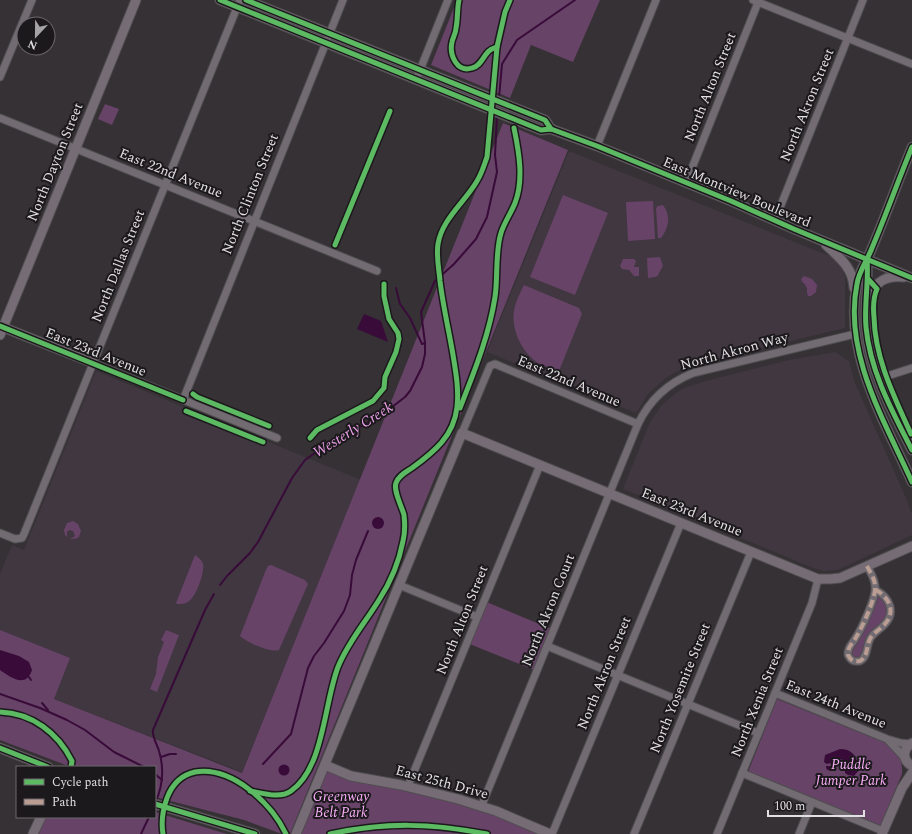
<svg xmlns="http://www.w3.org/2000/svg" width="912" height="834" font-family="Spectral,serif">
  <style>
    .built { fill: #403740 }
    .green { fill: #674367 }
    .water { fill: #380b39 }
    .lines { fill: none; stroke-linecap: round; stroke-linejoin: round }
    .stream { stroke: #380b39; stroke-width: 2 }
    .street-casing { stroke: #504e50; stroke-width: 9 }
    .secondary-casing { stroke: #504e50; stroke-width: 11 }
    .street { stroke: #726b72; stroke-width: 7 }
    .secondary { stroke: #766c75; stroke-width: 9 }
    .quiet { stroke: #b99d93; stroke-width: 4; stroke-dasharray: 8 4; stroke-linecap: butt }
    .cycleway-casing { stroke: #1c191c; stroke-width: 8 }
    .cycleway { stroke: #5cba63; stroke-width: 5 }
    .labels { text-anchor: middle; dominant-baseline: central; stroke-width: 4; stroke-linejoin: round; paint-order: stroke }
    .street-label { font-size: 14px; fill: #e3e0e3; stroke: #1c191c }
    .park-label { font-size: 14px; font-style: italic; fill: #f9adf8; stroke: #1c191c }
    .water-label { font-size: 15px; font-style: italic; fill: #eda1eb; stroke: #1c191c }
  </style>
  <rect width="100%" height="100%" fill="#353134"/>
  <g class="built">
    <polygon points="569,151 832,257 840,265 845,276 845,328 687,366 667,377 648,394 636,413 487,352"/>
    <polygon points="835,352 849,361 855,383 906,498 912,514 912,535 838,570 824,571 813,568 623,489 650,422 661,406 676,393 686,387 713,379 789,360"/>
    <polygon points="96,371 361,480 242,772 54,699 0,630 0,574 12,545 24,550"/>
  </g>
  <g class="green">
    <polygon points="457,0 600,0 573,62 531,45 510,98 431,65"/>
    <polygon points="105,104 119,109 112,125 98,119"/>
    <polygon points="503,123 568,150 290,834 282,834 244,820 155,797 155,767 71,767 0,740 0,630 70,658 54,699 242,773"/>
    <polygon points="563,195 608,213 575,295 530,277"/>
    <polygon points="653,201 655,239 628,241 626,202"/>
    <path d="M663,205C671,215 669,228 661,238H658L656,208L658,206Z"/>
    <path d="M660,257L663,266C657,275 661,277 648,278L647,258Z"/>
    <polygon points="623,259 634,259 636,261 634,267 639,267 639,276 634,276 629,270 622,269 620,266"/>
    <polygon points="804,276 812,279 817,285 816,292 811,296 808,296 807,293 807,288 804,283 803,283 801,279"/>
    <path d="M524,285L579,308L582,314L559,371C552,368 544,366 538,363C522,352 511,330 514,311C515,303 520,293 524,285Z"/>
    <path d="M73,521L78,524L81,531L79,537C76,539 73,539 70,539L75,536L73,531L69,530L67,532V536L69,538L65,535L64,530L67,523Z"/>
    <path d="M195,555C199,558 202,560 203,564C205,572 196,597 189,601C186,604 182,604 177,604L176,603Z"/>
    <path d="M271,565L305,580L308,584L279,650C270,653 246,642 240,636L265,572L268,566Z"/>
    <polygon points="877,595 879,595 887,606 887,616 862,658 852,658 850,650"/>
    <polygon points="484,601 554,630 537,671 467,643"/>
    <polygon points="166,630 179,635 157,692 150,689 156,674 158,657 164,642 161,640"/>
    <path d="M777,699L886,743C898,751 903,760 902,774L880,826L748,772Z"/>
    <polygon points="325,765 434,792 550,834 296,834"/>
    <polygon points="155,812 227,834 39,834 46,817 155,817"/>
  </g>
  <g class="water">
    <polygon points="364,314 381,321 388,342 357,329"/>
    <circle cx="378" cy="523" r="6"/>
    <path d="M0,650L19,656L29,662L32,670C26,689 10,677 0,670Z"/>
    <path d="M840,749C854,749 857,758 859,770L854,776L848,775L845,773C845,767 846,762 841,759H835L837,766L834,770C830,771 826,771 826,766H832L830,763L827,764L824,762L825,755Z"/>
    <circle cx="284" cy="770" r="5.5"/>
  </g>
  <g class="lines">
    <g class="stream">
      <polyline points="499,98 502,64 517,40 575,0"/>
      <polyline points="396,288 400,304 410,318 422,344 425,343"/>
      <polyline points="220,585 227,576 250,553 258,542 292,478 305,460 322,448 383,414 405,397 410,391 422,367 425,354 425,343 421,312 435,281 454,264 476,239 487,217 497,172 495,155 497,116"/>
      <polyline points="29,677 31,680"/>
      <polyline points="0,694 40,708 67,720 85,730 114,752 144,767"/>
      <polyline points="42,703 48,710"/>
      <polyline points="161,757 170,754 176,754"/>
      <polyline points="263,764 291,734 308,668 314,656 324,643 344,611 350,595 352,575 356,560 368,531"/>
      <polyline points="155,774 162,780"/>
      <path d="M156,801C163,785 164,768 159,751C157,744 152,737 153,730L205,610L214,594"/>
      <polyline points="141,834 149,817"/>
    </g>
    <defs>
      <g id="street">
        <polyline points="753,0 912,64"/>
        <polyline points="0,77 32,0"/>
        <polyline points="416,80 448,0"/>
        <polyline points="0,118 377,271"/>
        <polyline points="597,146 656,0"/>
        <polyline points="686,183 759,0"/>
        <polyline points="775,220 863,0"/>
        <polyline points="93,363 277,438"/>
        <polyline points="878,379 912,368"/>
        <polyline points="183,400 343,0"/>
        <polyline points="462,433 490,366 495,364 638,424"/>
        <polyline points="0,533 15,539 22,538 24,534 240,0"/>
        <path d="M867,566C870,572 875,579 875,586C877,596 861,630 855,639C852,644 847,648 848,655C851,661 854,662 860,661C868,657 866,647 870,639C873,633 879,630 883,626C897,613 890,598 876,590"/>
        <polyline points="399,585 477,617"/>
        <polyline points="547,646 758,733"/>
        <polyline points="775,693 887,739 901,743 911,744"/>
        <polyline points="889,741 904,757"/>
        <polyline points="742,773 883,831"/>
        <polyline points="408,786 540,465"/>
        <path d="M481,807L638,424C650,399 668,383 693,373L855,334"/>
        <polyline points="552,834 681,523"/>
        <polyline points="634,834 751,552"/>
        <polyline points="717,834 812,603 818,579"/>
        <polyline points="799,834 812,802"/>
      </g>
      <g id="secondary">
        <polyline points="220,0 541,130 551,129 597,146 731,201 794,229 912,278"/>
        <polyline points="246,0 545,120 551,129"/>
        <path d="M912,147C898,181 886,215 872,248C867,261 859,271 857,284C843,353 885,422 912,482"/>
        <path d="M826,245C840,258 853,268 854,288"/>
        <path d="M867,259C869,282 864,304 866,327C870,371 892,411 912,450"/>
        <path d="M869,302C873,282 885,275 904,277"/>
        <polyline points="0,326 93,363"/>
        <polyline points="0,335 136,0"/>
        <path d="M912,743C902,749 902,760 912,766"/>
        <polyline points="0,748 48,767"/>
        <polyline points="325,765 351,776 401,785 458,799 496,811 550,834"/>
        <polyline points="155,804 255,834"/>
        <polyline points="33,834 41,817"/>
        <polyline points="296,834 462,433 818,579 830,579 840,578 912,546"/>
        <polyline points="882,834 902,788 912,773"/>
      </g>
    </defs>
    <use href="#street" class="street-casing"/>
    <use href="#secondary" class="secondary-casing"/>
    <use href="#street" class="street"/>
    <use href="#secondary" class="secondary"/>
    <path class="quiet" d="M867,566C870,572 875,579 875,586C877,596 861,630 855,639C852,644 847,648 848,655C851,661 854,662 860,661C868,657 866,647 870,639C873,633 879,630 883,626C897,613 890,598 876,590"/>
    <defs>
      <g id="cycleway">
        <polyline points="220,0 541,130 551,129 597,146 731,201 794,229 912,278"/>
        <polyline points="246,0 545,120 551,129"/>
        <path d="M459,0C457,9 458,18 456,28C456,33 453,37 452,42C449,55 457,73 472,68C481,66 483,56 489,51C491,49 495,48 497,47"/>
        <path d="M912,147C898,181 886,215 872,248C867,261 859,271 857,284C843,353 885,422 912,482"/>
        <polyline points="335,245 390,111"/>
        <path d="M867,259C869,282 864,304 866,327C870,371 892,411 912,450"/>
        <path d="M868,279L877,289C873,298 873,307 874,317C875,359 894,396 911,434"/>
        <polyline points="0,326 183,400"/>
        <polyline points="193,394 197,397 269,426"/>
        <path d="M460,408C474,372 489,336 495,297C498,278 495,252 501,233C504,223 511,213 515,203C524,180 519,152 514,128"/>
        <polyline points="186,411 263,442"/>
        <polyline points="310,438 317,430 373,401 384,388 385,377 396,352 399,339 398,333 389,319 384,296 384,284"/>
        <path d="M0,712C32,713 58,733 72,761L71,767"/>
        <polyline points="0,748 48,767"/>
        <path d="M250,791C262,793 280,799 291,791C324,768 324,703 338,667C348,642 365,623 379,600C390,583 399,562 403,541C405,533 405,524 404,515C402,507 393,490 396,483C398,476 406,472 412,468C434,452 454,436 457,407C459,390 456,373 453,355C449,331 443,306 440,281C439,269 436,256 438,244C442,219 465,202 477,181C482,173 484,165 487,157L497,47L505,12L510,0"/>
        <polyline points="155,804 255,834"/>
        <path d="M163,834C161,822 163,809 167,798C172,785 181,775 195,772C232,766 271,803 286,834"/>
        <path d="M330,834C386,822 430,823 487,834"/>
      </g>
    </defs>
    <use href="#cycleway" class="cycleway-casing"/>
    <use href="#cycleway" class="cycleway"/>
  </g>
  <g class="labels">
    <g class="street-label">
      <text transform="translate(710 87) rotate(-68)">North Alton Street</text>
      <text transform="translate(807 105) rotate(-68)">North Akron Street</text>
      <text transform="translate(55 162) rotate(-68)">North Dayton Street</text>
      <text transform="translate(171 173) rotate(22)">East 22nd Avenue</text>
      <text transform="translate(737 192) rotate(23)">East Montview Boulevard</text>
      <text transform="translate(250 194) rotate(-68)">North Clinton Street</text>
      <text transform="translate(118 266) rotate(-68)">North Dallas Street</text>
      <text transform="translate(734 351) rotate(-15)">North Akron Way</text>
      <text transform="translate(96 352) rotate(22)">East 23rd Avenue</text>
      <text transform="translate(569 381) rotate(23)">East 22nd Avenue</text>
      <text transform="translate(692 512) rotate(22)">East 23rd Avenue</text>
      <text transform="translate(548 610) rotate(-68)">North Akron Court</text>
      <text transform="translate(462 620) rotate(-68)">North Alton Street</text>
      <text transform="translate(604 673) rotate(-68)">North Akron Street</text>
      <text transform="translate(680 688) rotate(-68)">North Yosemite Street</text>
      <text transform="translate(757 702) rotate(-68)">North Xenia Street</text>
      <text transform="translate(836 704) rotate(22)">East 24th Avenue</text>
      <text transform="translate(442 782) rotate(15)">East 25th Drive</text>
    </g>
    <g class="park-label">
      <text x="851" y="764">Puddle<tspan x="851" dy="16">Jumper Park</tspan></text>
      <text x="341" y="796">Greenway<tspan x="341" dy="16">Belt Park</tspan></text>
    </g>
    <g class="water-label">
      <text transform="translate(353 430) rotate(-32)">Westerly Creek</text>
    </g>
  </g>
  <rect x="16" y="766" width="140" height="52" fill="#1c191c" stroke="#6c696c"/>
  <rect x="24" y="779" width="20" height="6" fill="#5cba63" stroke="#6c696c"/>
  <text x="52" y="786" font-size="12" fill="#e3e0e3">Cycle path</text>
  <rect x="24" y="799" width="20" height="6" fill="#b99d93" stroke="#6c696c"/>
  <text x="52" y="806" font-size="12" fill="#e3e0e3">Path</text>
  <g transform="translate(36 36) rotate(202)"><circle r="19" fill="#1c191c" stroke="#6c696c"/>
  <path d="M0-3L7 15L0 10L-7 15Z" fill="#a6a3a6"/>
  <text y="-6" font-size="11" font-weight="bold" text-anchor="middle" fill="#e3e0e3">N</text>
  </g>
  <path d="M768 810v6h96v-6" fill="none" stroke="#e3e0e3" stroke-width="2"/>
  <text x="774" y="810" font-size="12" fill="#e3e0e3" stroke="#1c191c" stroke-width="3" paint-order="stroke">100 m</text>
</svg>
